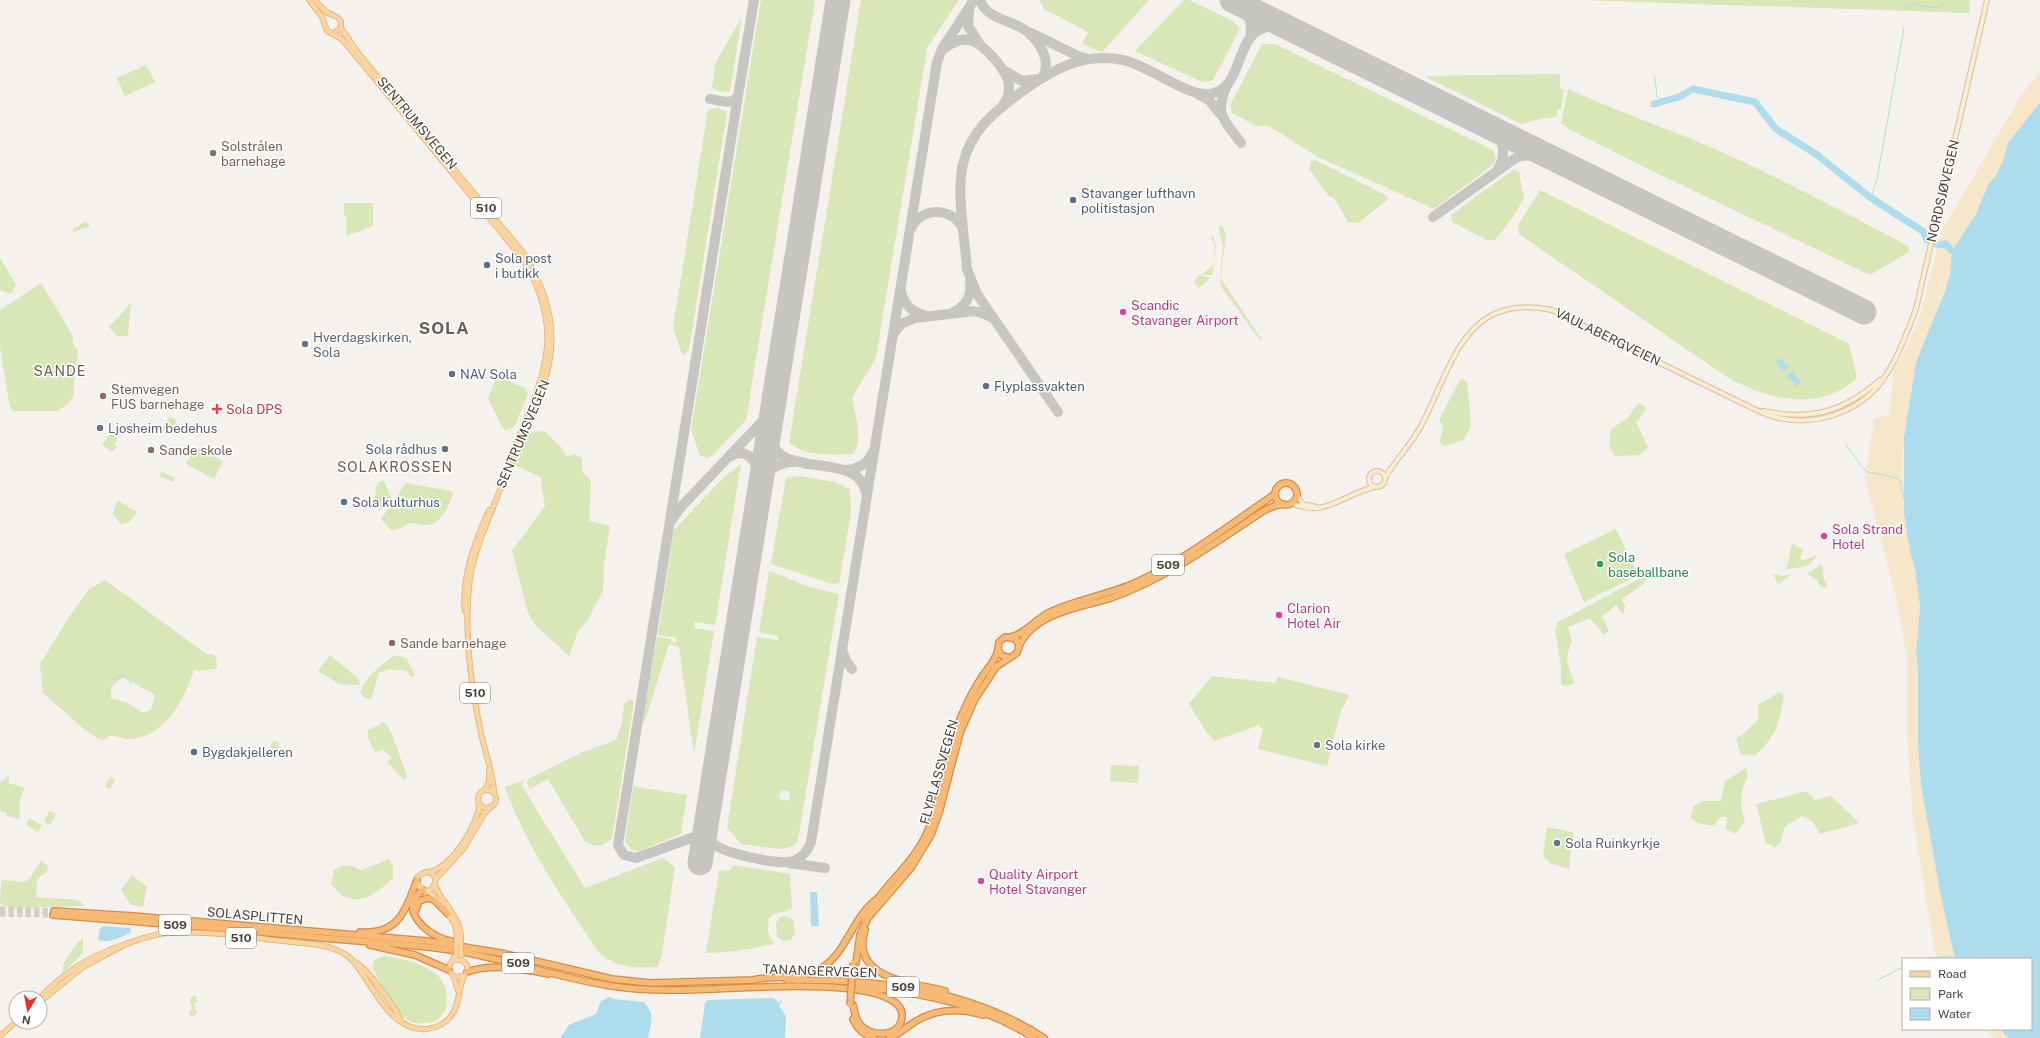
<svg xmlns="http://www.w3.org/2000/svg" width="2040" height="1038" font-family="'Public Sans',sans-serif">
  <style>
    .green { fill: #d8e6b8; fill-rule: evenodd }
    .sand { fill: #f6e7cb }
    .water { fill: #addced }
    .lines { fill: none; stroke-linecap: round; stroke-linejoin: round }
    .stream { stroke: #addced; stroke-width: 1 }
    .river { stroke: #addced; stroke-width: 7 }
    .taxiway { stroke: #c7c5c2; stroke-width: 10 }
    .runway { stroke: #c7c5c2; stroke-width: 25 }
    .highway-tunnel { stroke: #d3cec8; stroke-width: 5.5; stroke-dasharray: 5.5 3; stroke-linecap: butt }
    .secondary-casing { stroke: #d5c0a0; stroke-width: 6 }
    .primary-casing { stroke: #deae71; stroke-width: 6 }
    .highway-casing { stroke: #d58d46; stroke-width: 8 }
    .secondary { stroke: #fcebcf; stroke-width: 4 }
    .primary { stroke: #f9d4a1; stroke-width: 4.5 }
    .highway { stroke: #f6ba76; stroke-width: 5.5 }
    .primary-bridge-casing { stroke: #deae71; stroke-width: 6; stroke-linecap: butt }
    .highway-bridge-casing { stroke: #d58d46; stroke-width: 8; stroke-linecap: butt }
    .primary-bridge { stroke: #f9d4a1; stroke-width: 4.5 }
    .highway-bridge { stroke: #f6ba76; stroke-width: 5.5 }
    .education-dot { fill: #8d6e63; stroke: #fff; stroke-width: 1.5 }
    .service-dot { fill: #5c6f8a; stroke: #fff; stroke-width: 1.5 }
    .hotel-dot { fill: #d1479c; stroke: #fff; stroke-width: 1.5 }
    .worship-dot { fill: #6b7280; stroke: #fff; stroke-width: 1.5 }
    .health-dot { fill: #e0444e; stroke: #fff; stroke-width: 1.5 }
    .leisure-dot { fill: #2e9e5b; stroke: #fff; stroke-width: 1.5 }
    .labels { text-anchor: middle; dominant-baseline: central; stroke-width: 3; stroke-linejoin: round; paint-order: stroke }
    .shield { fill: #fff; stroke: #807a75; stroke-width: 1 }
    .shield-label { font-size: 12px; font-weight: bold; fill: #49413a }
    .street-label { font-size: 13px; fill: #49413a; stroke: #fff }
    .education-label { font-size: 13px; fill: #785e54; stroke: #fff; text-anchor: start }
    .service-label { font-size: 13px; fill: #4e5e75; stroke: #fff; text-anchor: start }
    .hotel-label { font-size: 13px; fill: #b23c85; stroke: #fff; text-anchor: start }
    .worship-label { font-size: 13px; fill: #5b616d; stroke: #fff; text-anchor: start }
    .health-label { font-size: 13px; fill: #be3a42; stroke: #fff; text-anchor: start }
    .leisure-label { font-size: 13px; fill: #27864d; stroke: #fff; text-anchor: start }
    .neighbourhood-label { font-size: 14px; letter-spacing: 1px; fill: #6b5d51; stroke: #fff }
    .district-label { font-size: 17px; font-weight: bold; letter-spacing: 1px; fill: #6b5d51; stroke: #fff }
  </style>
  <rect width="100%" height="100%" fill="#f5f1ec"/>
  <g class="green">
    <polygon points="761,0 815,0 746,420 713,455 708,458 700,456 691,430"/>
    <path d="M861,0H959L927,48L876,358L852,398C855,415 864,439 853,454C833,455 806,457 789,443Z"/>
    <polygon points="1039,0 1149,0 1102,52 1082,44 1088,32 1044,9"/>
    <polygon points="1184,0 1189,0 1234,22 1240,29 1213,80 1206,82 1200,81 1135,51"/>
    <polygon points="1580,0 1970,0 1969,13"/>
    <polygon points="742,17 730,91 720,92 712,88 716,62"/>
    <polygon points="1262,44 1275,44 1493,150 1496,158 1494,164 1434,209 1318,157 1269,126 1256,126 1232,113 1230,105"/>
    <polygon points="146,65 155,82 125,96 117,78"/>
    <polygon points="1560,74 1560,88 1564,90 1561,109 1558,109 1556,117 1544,118 1521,124 1424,76"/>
    <path d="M1568,89C1608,107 1649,122 1689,138C1764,169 1836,208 1908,246L1909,252L1870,275L1640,165L1569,129L1561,123Z"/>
    <polygon points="717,108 727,112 689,350 683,355 681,352 673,327 708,110"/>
    <polygon points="1315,160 1387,196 1388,199 1358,223 1348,222 1334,198 1329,196 1309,169 1311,161"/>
    <polygon points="1514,169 1519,172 1524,198 1513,217 1495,240 1487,240 1452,222 1451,215 1458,210"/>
    <path d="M1540,190L1849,344L1857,378C1819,413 1768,400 1727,377L1519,234L1518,225Z"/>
    <polygon points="344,203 373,203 373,226 346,236 347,220 344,213"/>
    <polygon points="86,221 90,227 84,228 73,233 73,229"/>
    <polygon points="1222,225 1226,235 1221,276 1220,276 1223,247 1219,228"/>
    <polygon points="1213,236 1216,246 1212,275 1202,274 1213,266 1215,246 1211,238"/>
    <polygon points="0,258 16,285 11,294 0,290"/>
    <polygon points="1199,275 1211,278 1198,288 1194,283"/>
    <polygon points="1220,279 1221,279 1262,340 1260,340 1222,288"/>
    <polygon points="41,283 73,336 73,343 78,351 73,396 68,404 57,411 14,411 10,409 0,346 0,310"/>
    <polygon points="131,303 128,336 117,336 109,327"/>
    <polygon points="1461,378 1467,382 1471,425 1464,440 1445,446 1439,442 1444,426 1439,420"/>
    <polygon points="504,379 525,388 528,394 514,427 505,430 502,427 488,398 495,381"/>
    <polygon points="1638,403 1646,407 1644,413 1636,422 1648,448 1639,455 1615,456 1609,446 1611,429 1628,418"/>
    <polygon points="169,417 177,420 170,434 162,430"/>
    <polygon points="544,431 562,448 566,457 575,454 582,458 582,472 591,480 589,521 610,526 604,563 603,591 587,621 578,631 569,656 535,625 528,613 512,551 545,506 541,485 542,478 513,464 528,433"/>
    <polygon points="111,432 117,435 117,440 114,444 117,446 112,452 102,445"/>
    <polygon points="195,447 223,461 214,479 186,464"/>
    <polygon points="741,464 715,625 694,622 695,628 714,631 694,755 679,647 669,644 644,724 643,720 657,637 671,639 671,642 676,643 677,638 658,635 674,530 724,477"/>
    <polygon points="162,472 175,478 173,482 160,476"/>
    <polygon points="800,476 835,482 850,489 851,512 839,583 832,584 771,564 786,478"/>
    <polygon points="380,481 384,481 391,498 379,511 373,501 376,494 375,488"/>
    <path d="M406,483L451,491L453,494C448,508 441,526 423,525C420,525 417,523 414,523C405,523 400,531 391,530L381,519Z"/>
    <polygon points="119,501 137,512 129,522 121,524 113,514 117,502"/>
    <polygon points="1616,529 1637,573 1635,577 1584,602 1564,554"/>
    <polygon points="1792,544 1803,549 1798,567 1801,559 1805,560 1818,555 1809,565 1786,570"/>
    <polygon points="1822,564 1824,579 1827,585 1825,588 1821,587 1816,579 1807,574"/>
    <path d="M769,571L810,587L839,594L798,840L794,846L780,849L741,844L727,828L757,637L778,640V636L759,632ZM781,790L790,792L789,801L779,799Z"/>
    <path d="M1650,573L1643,584L1622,599L1625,607L1623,615L1616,605L1602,616L1609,631L1604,635L1590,618L1568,627L1572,642C1564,659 1567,666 1575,683L1566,686L1561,685V668L1555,630L1558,622Z"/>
    <polygon points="1773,574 1782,576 1792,574 1778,584"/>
    <path d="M105,580L194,645L207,654H212L216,657L217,668L202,671L194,670C184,699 167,735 132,739C126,740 117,736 111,735L102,741L85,730L43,693L40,664L69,617L89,589ZM123,677L155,695L151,710L143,713L128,703L111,698V687Z"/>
    <polygon points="330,655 358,678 360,685 339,684 318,671"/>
    <path d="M396,655L407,659L415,676L411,677L407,671L390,669L379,673L371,698H364L360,692C367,675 381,665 396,655Z"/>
    <polygon points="1212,676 1275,683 1278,677 1349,695 1340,713 1327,766 1258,749 1263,728 1260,728 1260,725 1214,741 1209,734 1208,735 1189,704"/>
    <path d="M1779,692L1784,695C1779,724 1777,734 1756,755L1741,754L1736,738L1742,735L1758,720V705Z"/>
    <path d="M630,699L634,702L612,838C604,847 594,848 584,840L548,779L530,789L527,783L528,779L583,752L616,740L622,723L624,703Z"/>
    <polygon points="385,722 391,732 407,776 404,780 387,762 392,758 383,750 375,752 368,738 368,730"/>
    <polygon points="273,741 279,742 279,752 277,752 270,747"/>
    <polygon points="1111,765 1139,766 1138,783 1110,781"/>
    <path d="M1746,768L1748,776C1739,794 1739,803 1745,821L1736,834L1726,829L1727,817H1720L1714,826L1698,823L1691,818V814L1694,806L1704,801H1721L1725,781Z"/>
    <path d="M9,776V783L25,788C15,804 22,804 19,819L7,816L6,812L0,811V782Z"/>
    <polygon points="110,777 115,780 110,789 105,786"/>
    <path d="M524,780L522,786L585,888L663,858L675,867L662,954L658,967C634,968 612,968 596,949C562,897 526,846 505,787Z"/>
    <polygon points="633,786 687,795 681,834 639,851 632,850 625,842"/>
    <polygon points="1807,791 1815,800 1831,796 1859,823 1820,834 1813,822 1802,816 1785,826 1780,843 1775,847 1766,843 1756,804"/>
    <polygon points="49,811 56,814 50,825 44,822"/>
    <polygon points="29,818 42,825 38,832 26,825"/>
    <polygon points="1547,827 1573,832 1569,869 1552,864 1543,856"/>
    <path d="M389,859L393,866V878C373,897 352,912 331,884L334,870C344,864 350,864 361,870Z"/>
    <polygon points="41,861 48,866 47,872 37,879 36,897 78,900 85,906 14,908 0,904 1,880 24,882 29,879"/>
    <path d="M733,865L790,874L792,908C785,914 776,911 769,918L768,932L774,944L737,951L706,953L719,870L729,871Z"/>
    <polygon points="132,875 147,887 143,907 131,905 121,890"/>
    <polygon points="786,916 793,919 795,932 791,940 783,941 777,937 776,923 780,917"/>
    <path d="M83,937V953L63,973C61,961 75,946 83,937Z"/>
    <path d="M384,956C400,958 424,963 437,975C453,990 450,1023 425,1023C418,1024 410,1023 405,1018C391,1005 381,984 372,967L374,960Z"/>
    <polygon points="196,995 197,1002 194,1004 197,1013 192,1017 188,1013 192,1008 190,998"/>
  </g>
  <g class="sand">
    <polygon points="2040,73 2040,102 2008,143 2003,161 1995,177 1987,185 1975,216 1952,251 1950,274 1945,291 1916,362 1903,447 1904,513 1910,552 1915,569 1920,607 1916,653 1918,669 1918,745 1921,785 1941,897 1955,959 1938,959 1934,948 1913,820 1907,735 1907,657 1896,598 1865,478 1874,419 1889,414 1894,369 1909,343 1921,313 1942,230 2022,94"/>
    <polygon points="1985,1029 1999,1029 2009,1038 1994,1038"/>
  </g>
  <g class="water">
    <polygon points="2040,102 2040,1038 2009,1038 1999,1029 2031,1029 2031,959 1955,959 1941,897 1921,785 1918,745 1918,669 1916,653 1920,607 1915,569 1910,552 1904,513 1904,438 1916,362 1945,291 1950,274 1952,251 1975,216 1988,185 1995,177 2003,161 2008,143"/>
    <polygon points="1781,358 1789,367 1783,371 1776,362"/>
    <polygon points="1792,371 1801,382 1796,386 1787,376"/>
    <polygon points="810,892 817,892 819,926 811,926"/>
    <path d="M103,926L130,928L131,933C122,936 108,945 98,939L100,929Z"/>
    <path d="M610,997L613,999L644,1002C656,1017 651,1021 648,1038H560L569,1025L596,1014L601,1001Z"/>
    <polygon points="774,998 779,1003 781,1000 782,1001 779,1006 786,1016 785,1038 700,1038 705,1003 708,1000"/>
  </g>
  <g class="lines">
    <g class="stream">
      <polyline points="1905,7 1917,3 1921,6 1940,8 1946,0"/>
      <polyline points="1655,77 1657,97 1663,100"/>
      <polyline points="1871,198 1877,179 1904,28"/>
      <polyline points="1846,444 1861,466 1868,472 1898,478 1901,482 1904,499"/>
      <path d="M113,679C122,674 126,675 131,683"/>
      <polyline points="1919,959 1949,956 1955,959"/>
      <polyline points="1878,980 1903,967"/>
    </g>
    <g class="river">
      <polyline points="1654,104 1679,97 1693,89 1755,102 1776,129 1816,154 1871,198 1924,232 1927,240"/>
      <polyline points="1938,245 1946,244 1952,251"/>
    </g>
    <g class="taxiway">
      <path d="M980,0C986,20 1015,20 1029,33C1041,44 1051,61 1043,77"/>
      <path d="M1233,1C1247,11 1254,20 1250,38"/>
      <polyline points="969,9 968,26 979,43"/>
      <polyline points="1031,33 1078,56 1085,58"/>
      <path d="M945,48C965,32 978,41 993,57C1005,71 1016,85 1004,104"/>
      <polyline points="1005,71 1022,81 1038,79"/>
      <path d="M1227,85C1214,115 1223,118 1241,143"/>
      <polyline points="1198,94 1209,100 1221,115"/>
      <path d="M710,99C720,100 731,106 738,96L754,0"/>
      <path d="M1492,129C1505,139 1506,157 1498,169"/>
      <polyline points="1433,217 1517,157 1530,155 1554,160"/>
      <path d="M911,228C923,206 952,207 963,229"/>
      <path d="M901,291C903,304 912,312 924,315"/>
      <path d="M952,313C965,307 972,296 970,282"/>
      <polyline points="894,333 901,324 915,318 974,311 985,314 992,318"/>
      <path d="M1058,412L977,294L967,269C965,238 956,193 963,164C971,130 994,112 1020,93C1052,70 1082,52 1123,60C1149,65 1186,97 1210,94C1251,88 1228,14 1288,28"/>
      <path d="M770,424C764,488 858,445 866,493"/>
      <path d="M731,456C746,446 757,463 762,476"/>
      <path d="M844,470C857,470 868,464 873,452"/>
      <path d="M760,487C764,471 778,462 794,462"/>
      <polyline points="672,520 680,508 772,411"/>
      <polyline points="843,652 846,661 852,669"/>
      <path d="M707,824C707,831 708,838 714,844C723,853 776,864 789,862C801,860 807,852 811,842L937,62L942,49L974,0"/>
      <polyline points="707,824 701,832 694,837 636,858 624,855 618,845 738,96"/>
      <polyline points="789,863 825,868"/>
    </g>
    <g class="runway">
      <polyline points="1232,0 1864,312"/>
      <polyline points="700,863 838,0"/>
    </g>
    <g class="highway-tunnel">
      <polyline points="0,909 54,911"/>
      <polyline points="0,914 52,915"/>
    </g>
    <defs>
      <g id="secondary">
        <path d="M1763,411C1811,421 1843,412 1880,380"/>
        <circle cx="1377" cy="479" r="8"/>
        <path d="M1385,478C1395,460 1411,445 1421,426C1453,365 1464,292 1552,310L1750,407C1759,411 1768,416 1778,418C1813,426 1854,414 1878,386C1896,364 1906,335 1916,309L1987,0"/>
        <polyline points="1297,496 1303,504 1316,507"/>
        <path d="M1292,503C1322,519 1345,494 1374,487"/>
      </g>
      <g id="primary">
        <polyline points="309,0 322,17 327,31 342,39 404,114"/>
        <polyline points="315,0 326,12 337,17 341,21 341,28 334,33"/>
        <path d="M341,28L358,53L525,255C570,332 551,375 517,449C506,474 496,500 486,525C478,545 471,565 469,586C464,634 471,686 481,733C485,753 493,772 494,792"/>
        <path d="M409,120L522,258C569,333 542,380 512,453"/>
        <path d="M465,612C461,577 475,542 489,510"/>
        <polyline points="485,789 489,781 489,771"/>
        <circle cx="487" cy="799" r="9"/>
        <path d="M429,872C451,868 479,824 479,804"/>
        <polyline points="436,879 464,848 484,814 490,807"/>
        <path d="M435,885C442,904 461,916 461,938"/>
        <polyline points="428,891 433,888 436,879 432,873 425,872 417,877 418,886 432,894 442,905"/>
        <polyline points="446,911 455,925 457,937"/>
        <polyline points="454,960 462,960 467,965 467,972 464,976 454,977 449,970 450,964 456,955"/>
        <path d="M354,962C365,964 397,1010 401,1021"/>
        <polyline points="454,977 458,991"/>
        <path d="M40,998C64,971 92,955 126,944C140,939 153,934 168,933C211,930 258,939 301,943C318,944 341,947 353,961C373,984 389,1032 427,1029C436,1028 445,1024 451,1016C460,1005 458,989 464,976"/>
        <polyline points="40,1002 83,967 122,946"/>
        <polyline points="0,1036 16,1022"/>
      </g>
      <g id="highway">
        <circle cx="1286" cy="494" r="11"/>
        <path d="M1010,637C1024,635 1036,619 1048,613C1076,599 1109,595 1137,582C1186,559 1231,524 1275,494"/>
        <path d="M1019,646C1035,612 1080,608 1111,598C1166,579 1216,542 1265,510L1274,506L1283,504"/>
        <path d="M423,890C395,909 430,938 451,941"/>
        <polyline points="416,910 419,901 428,898 434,900 448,914"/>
        <path d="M54,911L133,916L427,941L501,953L612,979L650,983L753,980C773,975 795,980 814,972C846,959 850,919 877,899"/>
        <path d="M53,915C143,922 233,929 323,938C365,942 408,944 450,950C505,958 557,978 612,986C661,994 713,988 763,987C786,986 906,981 902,1017C900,1038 869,1038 859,1023C855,1017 854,1011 853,1005"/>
        <path d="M864,919C881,887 912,866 927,833C944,793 946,749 964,710C969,698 976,686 983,675C989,667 996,660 998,649"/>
        <path d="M865,930C849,979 914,983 945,991"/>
        <path d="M360,932C399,935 405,911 417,880"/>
        <polyline points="370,945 415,955 449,970"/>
        <polyline points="856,963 860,935 868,918 911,868 931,835 939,813 960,733 975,699 996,667 1017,653 1019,646 1016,639 1005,637 999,642 998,649 1001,655 1010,658"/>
        <path d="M467,972C493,963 522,969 548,974"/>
        <path d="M787,980C876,979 968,988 1044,1038"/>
        <path d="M858,987C920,992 981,1004 1034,1038"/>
        <path d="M853,1019C857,1029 864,1035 874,1038"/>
        <path d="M889,1038C898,1035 905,1028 913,1023C934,1009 959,1008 983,1015"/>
      </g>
    </defs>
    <use href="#secondary" class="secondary-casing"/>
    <use href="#primary" class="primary-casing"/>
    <use href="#highway" class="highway-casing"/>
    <use href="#secondary" class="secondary"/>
    <use href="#primary" class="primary"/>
    <use href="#highway" class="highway"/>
    <defs>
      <g id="primary-bridge">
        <polyline points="456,955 457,937"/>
        <polyline points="461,955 461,938"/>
      </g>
      <polyline id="highway-bridge" points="850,1005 853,963"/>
    </defs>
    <use href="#primary-bridge" class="primary-bridge-casing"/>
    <use href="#highway-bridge" class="highway-bridge-casing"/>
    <use href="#primary-bridge" class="primary-bridge"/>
    <use href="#highway-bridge" class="highway-bridge"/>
  </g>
  <g class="education-dot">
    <circle cx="213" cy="153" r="4"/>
    <circle cx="103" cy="396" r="4"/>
    <circle cx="151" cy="450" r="4"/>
    <circle cx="392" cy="643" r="4"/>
  </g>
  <g class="service-dot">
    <circle cx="1073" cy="200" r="4"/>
    <circle cx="487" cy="265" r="4"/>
    <circle cx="452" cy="374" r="4"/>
    <circle cx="986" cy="386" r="4"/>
    <circle cx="445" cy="449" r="4"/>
    <circle cx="344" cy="502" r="4"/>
    <circle cx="194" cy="752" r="4"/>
  </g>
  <g class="hotel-dot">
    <circle cx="1123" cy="312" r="4"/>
    <circle cx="1824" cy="536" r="4"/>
    <circle cx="1279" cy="615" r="4"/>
    <circle cx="981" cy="881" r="4"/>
  </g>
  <g class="worship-dot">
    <circle cx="305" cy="344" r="4"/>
    <circle cx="100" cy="428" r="4"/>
    <circle cx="1317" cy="745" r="4"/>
    <circle cx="1557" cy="843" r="4"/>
  </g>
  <path class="health-dot" d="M215 403h4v4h4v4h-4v4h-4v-4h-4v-4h4z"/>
  <circle class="leisure-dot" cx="1600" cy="564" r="4"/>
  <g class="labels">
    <g class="shield">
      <rect x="471" y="198" width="30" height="20" rx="3"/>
      <rect x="1152" y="555" width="32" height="20" rx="3"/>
      <rect x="460" y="683" width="30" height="20" rx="3"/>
      <rect x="159" y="915" width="32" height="20" rx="3"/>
      <rect x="226" y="928" width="30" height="20" rx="3"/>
      <rect x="502" y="953" width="32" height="20" rx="3"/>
      <rect x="887" y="977" width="32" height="20" rx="3"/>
    </g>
    <g class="shield-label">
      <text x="486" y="208">510</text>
      <text x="1168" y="565">509</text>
      <text x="475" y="693">510</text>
      <text x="175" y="925">509</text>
      <text x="241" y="938">510</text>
      <text x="518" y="963">509</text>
      <text x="903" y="987">509</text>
    </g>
    <g class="street-label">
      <text transform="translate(417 123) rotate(50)">SENTRUMSVEGEN</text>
      <text transform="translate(1943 191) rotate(-77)">NORDSJØVEGEN</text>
      <text transform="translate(1608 337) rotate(26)">VAULABERGVEIEN</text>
      <text transform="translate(523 434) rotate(-67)">SENTRUMSVEGEN</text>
      <text transform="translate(939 772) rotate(-74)">FLYPLASSVEGEN</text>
      <text transform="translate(255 916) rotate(5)">SOLASPLITTEN</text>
      <text transform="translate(820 971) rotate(2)">TANANGERVEGEN</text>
    </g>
    <g class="education-label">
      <text x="221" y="146">Solstrålen<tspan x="221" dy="15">barnehage</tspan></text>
      <text x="111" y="389">Stemvegen<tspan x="111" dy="15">FUS barnehage</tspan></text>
      <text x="159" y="450">Sande skole</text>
      <text x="400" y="643">Sande barnehage</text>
    </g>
    <g class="service-label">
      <text x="1081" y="193">Stavanger lufthavn<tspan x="1081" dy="15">politistasjon</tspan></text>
      <text x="495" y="258">Sola post<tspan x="495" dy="15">i butikk</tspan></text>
      <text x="460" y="374">NAV Sola</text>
      <text x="994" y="386">Flyplassvakten</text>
      <text x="437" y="449" text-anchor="end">Sola rådhus</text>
      <text x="352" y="502">Sola kulturhus</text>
      <text x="202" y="752">Bygdakjelleren</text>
    </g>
    <g class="hotel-label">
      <text x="1131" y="305">Scandic<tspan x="1131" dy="15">Stavanger Airport</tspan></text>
      <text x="1832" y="529">Sola Strand<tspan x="1832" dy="15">Hotel</tspan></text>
      <text x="1287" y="608">Clarion<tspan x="1287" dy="15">Hotel Air</tspan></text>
      <text x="989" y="874">Quality Airport<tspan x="989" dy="15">Hotel Stavanger</tspan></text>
    </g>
    <g class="worship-label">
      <text x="313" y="337">Hverdagskirken,<tspan x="313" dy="15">Sola</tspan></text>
      <text x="108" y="428">Ljosheim bedehus</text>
      <text x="1325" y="745">Sola kirke</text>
      <text x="1565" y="843">Sola Ruinkyrkje</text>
    </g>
    <g class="health-label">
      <text x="226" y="409">Sola DPS</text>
    </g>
    <g class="leisure-label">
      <text x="1608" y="557">Sola<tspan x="1608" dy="15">baseballbane</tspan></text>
    </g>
    <g class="neighbourhood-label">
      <text x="60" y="371">SANDE</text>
      <text x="395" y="467">SOLAKROSSEN</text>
    </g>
    <g class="district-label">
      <text x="444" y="328">SOLA</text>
    </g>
  </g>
  <rect x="1902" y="958" width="130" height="72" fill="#ffffff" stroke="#b6b3b0"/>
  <rect x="1910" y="971" width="20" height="6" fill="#f9d4a1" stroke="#b6b3b0"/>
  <text x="1938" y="978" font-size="12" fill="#49413a">Road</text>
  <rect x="1910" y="988" width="20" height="12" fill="#d8e6b8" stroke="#b6b3b0"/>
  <text x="1938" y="998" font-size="12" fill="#49413a">Park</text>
  <rect x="1910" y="1008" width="20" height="12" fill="#addced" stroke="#b6b3b0"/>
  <text x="1938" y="1018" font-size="12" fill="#49413a">Water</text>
  <g transform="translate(28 1010) rotate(190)"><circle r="19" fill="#ffffff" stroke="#b6b3b0"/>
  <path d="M0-3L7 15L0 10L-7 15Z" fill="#ee2d2a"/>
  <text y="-6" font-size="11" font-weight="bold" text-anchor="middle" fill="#49413a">N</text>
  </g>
</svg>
